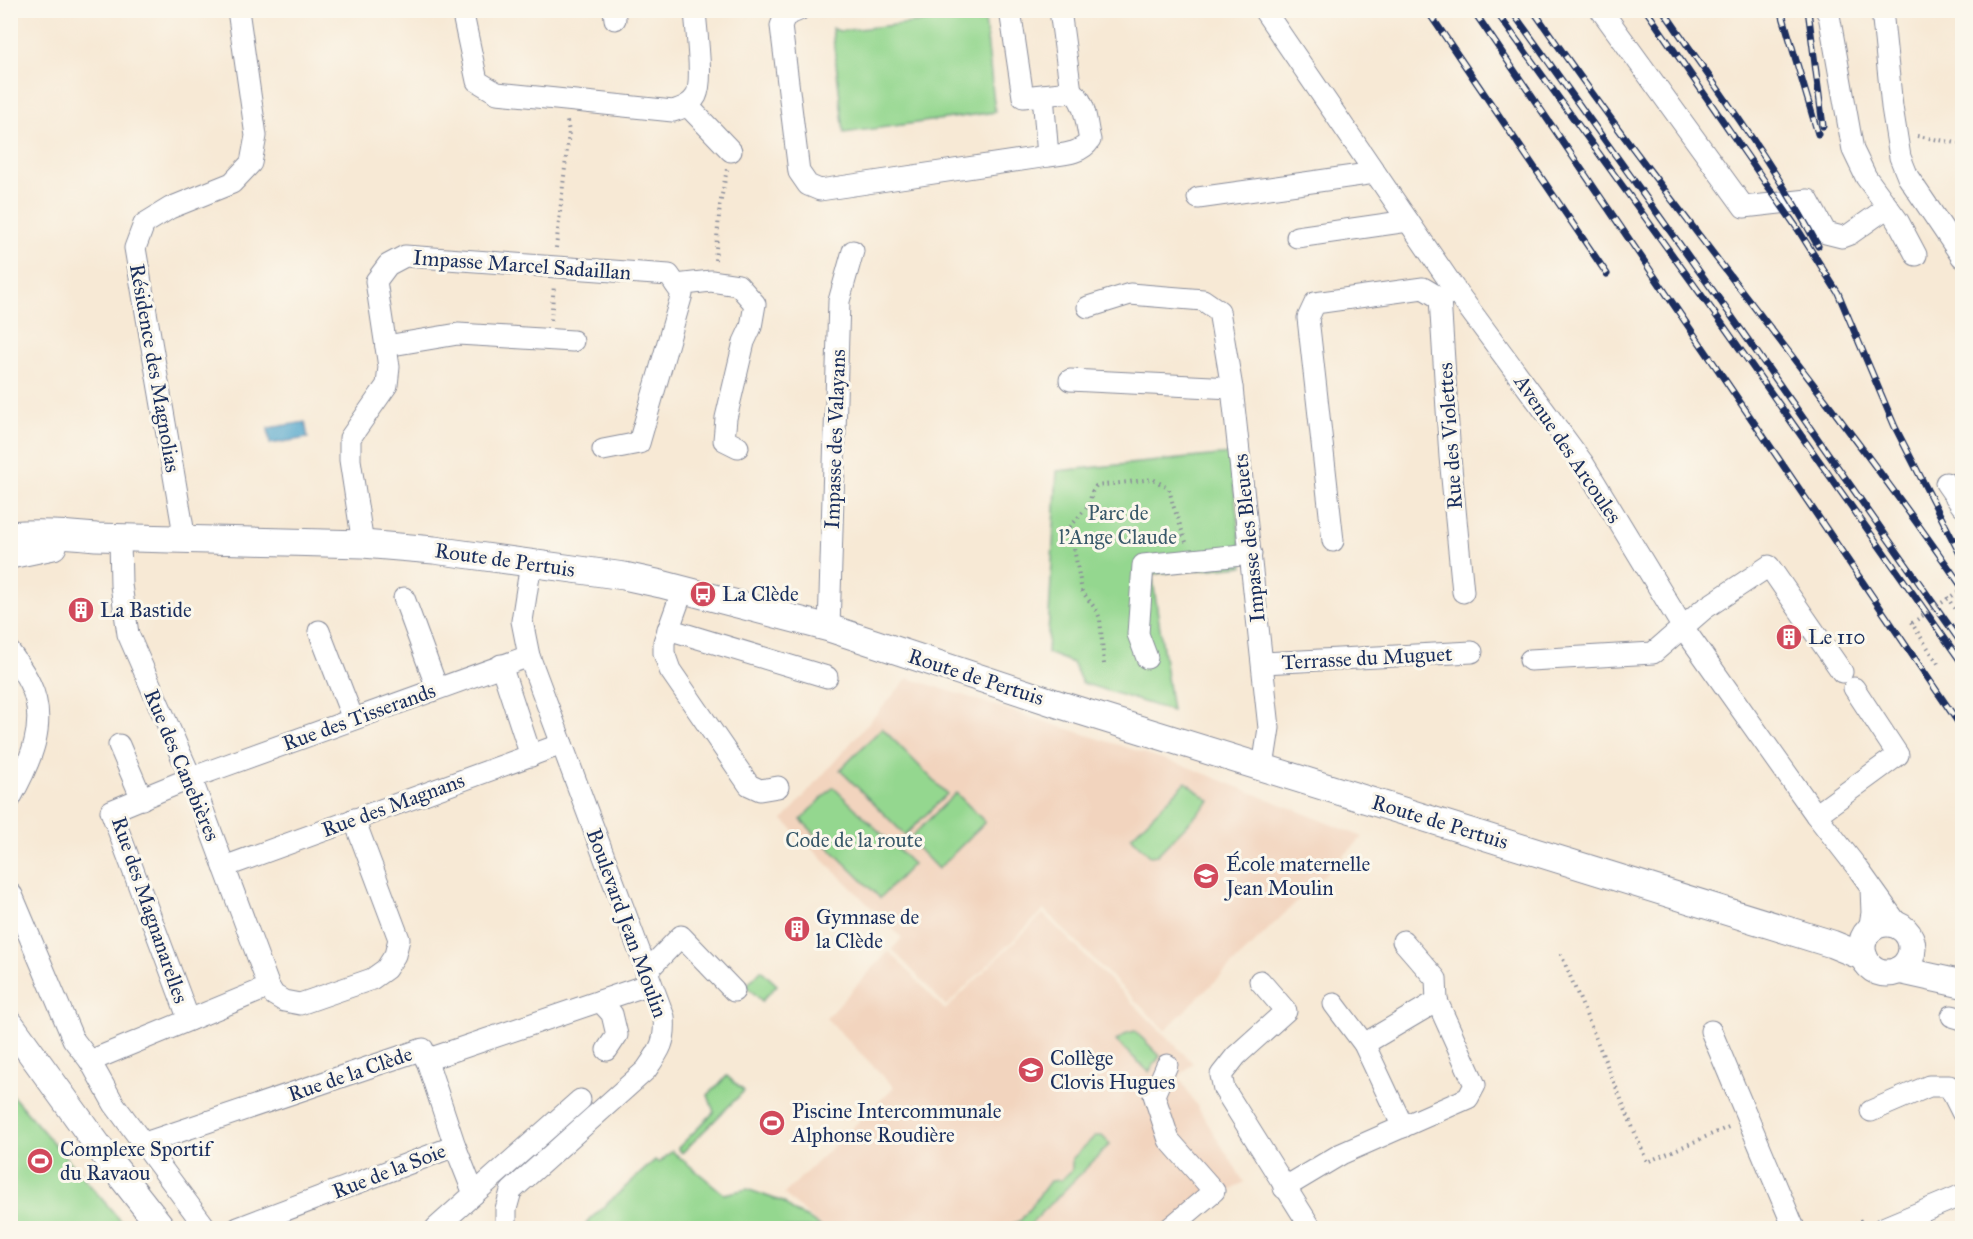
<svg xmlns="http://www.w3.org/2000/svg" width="1973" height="1239" font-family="'IM FELL Great Primer',serif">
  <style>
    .built { fill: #f2d4be }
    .green { fill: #94d78f; stroke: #588376; stroke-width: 1.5 }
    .water { fill: #4fa4cb; stroke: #356a94; stroke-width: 1.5 }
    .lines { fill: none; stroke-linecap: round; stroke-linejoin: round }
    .minor-casing { stroke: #898c9a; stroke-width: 23 }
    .major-casing { stroke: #898c9a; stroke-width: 29 }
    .path { stroke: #898c9a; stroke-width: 4; stroke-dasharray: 1.5 4.5; stroke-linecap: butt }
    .minor { stroke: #fff; stroke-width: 21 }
    .major { stroke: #fff; stroke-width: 27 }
    .rail-casing { stroke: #1b2f5e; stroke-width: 7 }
    .rail { stroke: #fbf7ec; stroke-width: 4.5; stroke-dasharray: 14; stroke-linecap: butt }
    .path-bridge { stroke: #898c9a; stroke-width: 4; stroke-dasharray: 1.5 4.5; stroke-linecap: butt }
    .labels { text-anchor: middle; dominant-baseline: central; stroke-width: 6; stroke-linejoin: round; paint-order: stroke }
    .street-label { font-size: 21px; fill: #1b2f5e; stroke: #fbf7ec }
    .park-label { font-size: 21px; fill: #39596a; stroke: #fbf7ec }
    .poi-label { font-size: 21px; fill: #1b2f5e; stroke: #fbf7ec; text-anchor: start }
  </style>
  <rect width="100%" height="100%" fill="#fbf7ec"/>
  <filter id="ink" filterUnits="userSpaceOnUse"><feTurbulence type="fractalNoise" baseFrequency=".0167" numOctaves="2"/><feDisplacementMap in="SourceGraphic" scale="12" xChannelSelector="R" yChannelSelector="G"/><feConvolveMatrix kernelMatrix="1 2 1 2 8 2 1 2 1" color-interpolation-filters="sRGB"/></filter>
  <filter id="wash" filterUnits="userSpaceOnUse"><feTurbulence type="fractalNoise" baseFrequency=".008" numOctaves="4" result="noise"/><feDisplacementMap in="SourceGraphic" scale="24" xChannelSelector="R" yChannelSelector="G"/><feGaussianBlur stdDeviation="1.35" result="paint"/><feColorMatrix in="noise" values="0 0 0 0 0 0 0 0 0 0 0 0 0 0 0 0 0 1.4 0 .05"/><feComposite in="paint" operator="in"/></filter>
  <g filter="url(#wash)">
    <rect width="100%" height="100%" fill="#f7e9d5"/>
    <g class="built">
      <polygon points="908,678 1188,767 1363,837 1165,1030 1044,910 946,1006 892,949 902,938 783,820"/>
      <polygon points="1043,914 1193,1063 1179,1077 1244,1182 1173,1228 822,1228 784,1194 894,1087 826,1018 889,951 945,1010"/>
    </g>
    <g class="green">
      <polygon points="977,16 985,20 995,112 844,133 832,28 839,31"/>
      <polygon points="1230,454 1243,566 1152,574 1172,711 1082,683 1073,663 1047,653 1057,471"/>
      <polygon points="882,728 947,794 905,835 840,770"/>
      <polygon points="1186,782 1210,801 1157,855 1150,856 1131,837"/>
      <polygon points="833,787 913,864 880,898 801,820"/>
      <polygon points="956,793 985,822 938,869 909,839"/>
      <polygon points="761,970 777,985 762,1001 746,986"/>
      <polygon points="1135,1031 1160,1056 1149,1072 1116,1041 1127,1033"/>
      <polygon points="727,1076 744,1091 682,1153 678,1148 714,1112 708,1095"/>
      <polygon points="10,1094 11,1094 127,1228 11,1228"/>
      <polygon points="1095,1136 1102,1136 1110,1144 1027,1228 1005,1228 1021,1220 1050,1181 1061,1180 1072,1170 1072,1159"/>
      <polygon points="672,1151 724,1194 747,1189 783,1202 796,1213 806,1217 822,1228 585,1228 588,1225 586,1223 655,1160 659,1163"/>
    </g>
    <polygon class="water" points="305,422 308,438 270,444 268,428"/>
  </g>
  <g filter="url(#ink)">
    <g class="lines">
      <defs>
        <g id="minor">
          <path d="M462,10L477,81L497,93L673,111C682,108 691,105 696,96C704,80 696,30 695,10"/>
          <polyline points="614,10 615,19"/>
          <path d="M799,10L785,16L781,26L799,172L808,185L820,190L1048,156C1063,154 1081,154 1090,140C1086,125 1086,98 1071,92L1023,97L1010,10"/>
          <polyline points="1060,10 1071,92"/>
          <polyline points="1264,10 1456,291 1583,463 1682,626 1816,815 1859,870 1899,926"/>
          <polyline points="1601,10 1744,207 1808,200 1826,233 1842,237 1850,234 1888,207"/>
          <polyline points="1826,10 1829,15 1853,150 1866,177 1898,221 1916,255"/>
          <polyline points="1882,10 1892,107 1900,157 1908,177 1962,257"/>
          <polyline points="1043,95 1048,156"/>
          <polyline points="688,106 731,151"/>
          <polyline points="1198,198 1375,173"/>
          <polyline points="1297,237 1408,221"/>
          <polyline points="676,285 711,281 738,285 755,304 751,327 744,342 726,418 724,440 738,447"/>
          <polyline points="1452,292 1440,298 1450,457 1463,592"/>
          <polyline points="1088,307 1130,294 1203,300 1219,311 1232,388 1269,728 1263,767"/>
          <polyline points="386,346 458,334 573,341"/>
          <polyline points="1070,380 1232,388"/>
          <polyline points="1946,483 1962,506"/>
          <polyline points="120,538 121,585 128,634 191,778 269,987 274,995 284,1001 300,1004 372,979 386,969 395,955 399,939 354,819"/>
          <polyline points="185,540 135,248 144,224 170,208 232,183 251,163 256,136 238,10"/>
          <polyline points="1333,541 1308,318 1315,303 1423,288 1440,298"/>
          <polyline points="363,544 350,460 350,438 387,385 389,367 376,281 388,265 405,256 669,275 682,294 639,443 603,450"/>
          <polyline points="683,589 664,642 664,653 670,670 749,785 760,790 778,787"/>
          <polyline points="404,598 437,688"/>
          <polyline points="829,628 839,301 853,251"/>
          <polyline points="668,629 827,677"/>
          <polyline points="319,631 353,719"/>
          <path d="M10,652C17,662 25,673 30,684C49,723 30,763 10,799"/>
          <polyline points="1147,658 1138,634 1143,565 1251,554"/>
          <polyline points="1530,660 1653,653 1704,609 1769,566 1842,672"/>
          <polyline points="1263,663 1472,652"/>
          <polyline points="501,665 531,756"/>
          <polyline points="119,745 142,799"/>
          <polyline points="1816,815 1898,755 1854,688"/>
          <polyline points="224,867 562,744"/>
          <polyline points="12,895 73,1039 90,1061 114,1104 206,1228"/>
          <polyline points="1869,930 1872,913 1871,888"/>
          <polyline points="1403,941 1436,979 1437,1001"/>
          <polyline points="646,972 681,936 734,991"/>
          <polyline points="1260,981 1286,1011 1236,1056 1221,1075 1224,1089 1311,1228"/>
          <polyline points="600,1001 612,1014 617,1035 607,1050"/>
          <polyline points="1334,1004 1364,1044 1403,1127"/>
          <polyline points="1952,1016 1962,1019"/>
          <polyline points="189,1020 111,811 191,778 529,656"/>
          <polyline points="1711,1031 1794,1228"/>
          <polyline points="426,1060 650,984"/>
          <polyline points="90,1061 269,987"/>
          <polyline points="1167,1065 1154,1095 1169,1140 1214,1191 1170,1228"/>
          <polyline points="1871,1111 1929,1086 1949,1086 1962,1112"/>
          <polyline points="145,1143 423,1049 455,1146 238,1228"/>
          <polyline points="1284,1188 1341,1154 1468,1098 1475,1085 1437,1001 1364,1044"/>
          <polyline points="474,1194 580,1100"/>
          <polyline points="436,1228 474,1194 455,1146"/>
          <path d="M506,1228V1209L511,1191L646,1070C660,1050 666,1042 664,1017L529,656L522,621L531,563"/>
          <polyline points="1883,1228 1962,1195"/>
        </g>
        <g id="major">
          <path d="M10,535C39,532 67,534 96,537L363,544L434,550L624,576L661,584L829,628L1061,705L1832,944L1864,957"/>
          <polyline points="10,555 53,546"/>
          <circle cx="1887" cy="948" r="25"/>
          <polyline points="1899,970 1962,984"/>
          <polyline points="10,1024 107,1158 162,1228"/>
        </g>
      </defs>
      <use href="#minor" class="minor-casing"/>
      <use href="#major" class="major-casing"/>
      <g class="path">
        <polyline points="1917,136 1962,144"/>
        <polyline points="556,248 569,132 567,121"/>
        <polyline points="715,260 720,205 727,169"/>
        <polyline points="551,320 554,285"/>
        <polyline points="1947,597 1962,620"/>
        <polyline points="1911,622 1939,665"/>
        <polyline points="1104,664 1100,619 1097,611 1082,591 1070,527 1089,505 1092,492 1096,486 1153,479 1169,489 1173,505 1186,542"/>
        <polyline points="1561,954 1647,1162 1731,1126"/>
        <polyline points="1844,1228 1865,1219"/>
      </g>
      <use href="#minor" class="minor"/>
      <use href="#major" class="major"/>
      <defs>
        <g id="rail">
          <polyline points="1427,10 1607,274"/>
          <polyline points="1473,10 1962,728"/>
          <polyline points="1495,10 1723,325 1962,663"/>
          <polyline points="1511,10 1732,317 1962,644"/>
          <path d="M1533,10C1670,208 1826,390 1962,587"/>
          <polyline points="1646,10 1797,228 1838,293 1895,427 1962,558"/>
          <path d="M1663,10C1716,88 1774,164 1818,246"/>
          <polyline points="1781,10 1818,134"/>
          <polyline points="1808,10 1823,126"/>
        </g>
      </defs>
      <use href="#rail" class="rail-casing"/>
      <use href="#rail" class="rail"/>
      <polyline class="path-bridge" points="1912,623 1962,589"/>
    </g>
  </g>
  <defs>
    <symbol id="bus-disc" viewBox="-11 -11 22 22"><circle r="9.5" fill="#d1495b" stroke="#fbf7ec"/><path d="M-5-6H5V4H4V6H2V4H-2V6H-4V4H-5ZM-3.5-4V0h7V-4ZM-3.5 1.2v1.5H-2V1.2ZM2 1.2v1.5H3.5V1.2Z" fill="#fff"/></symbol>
    <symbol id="building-disc" viewBox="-11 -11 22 22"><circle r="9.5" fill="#d1495b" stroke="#fbf7ec"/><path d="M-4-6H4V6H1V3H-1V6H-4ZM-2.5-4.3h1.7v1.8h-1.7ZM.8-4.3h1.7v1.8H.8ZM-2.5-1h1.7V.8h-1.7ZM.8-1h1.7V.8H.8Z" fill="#fff"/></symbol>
    <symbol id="school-disc" viewBox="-11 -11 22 22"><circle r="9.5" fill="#d1495b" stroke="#fbf7ec"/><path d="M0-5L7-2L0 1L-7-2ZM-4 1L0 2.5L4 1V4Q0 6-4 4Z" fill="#fff"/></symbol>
    <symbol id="stadium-disc" viewBox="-11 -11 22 22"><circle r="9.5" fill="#d1495b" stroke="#fbf7ec"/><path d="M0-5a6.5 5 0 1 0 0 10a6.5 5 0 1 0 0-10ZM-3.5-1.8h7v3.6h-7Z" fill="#fff"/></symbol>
  </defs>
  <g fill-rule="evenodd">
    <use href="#bus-disc" x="688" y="579" width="30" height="30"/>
    <use href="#building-disc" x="66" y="595" width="30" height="30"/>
    <use href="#building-disc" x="1774" y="622" width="30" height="30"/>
    <use href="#school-disc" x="1191" y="861" width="30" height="30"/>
    <use href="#building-disc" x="782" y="914" width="30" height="30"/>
    <use href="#school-disc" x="1016" y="1055" width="30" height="30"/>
    <use href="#stadium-disc" x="757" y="1108" width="30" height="30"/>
    <use href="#stadium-disc" x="25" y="1146" width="30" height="30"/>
  </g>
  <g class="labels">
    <g class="street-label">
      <text transform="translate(522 265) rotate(4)">Impasse Marcel Sadaillan</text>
      <text transform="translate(155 368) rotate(80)">Résidence des Magnolias</text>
      <text transform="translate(1450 436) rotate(-94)">Rue des Violettes</text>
      <text transform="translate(835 439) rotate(-88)">Impasse des Valayans</text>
      <text transform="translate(1568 449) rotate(56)">Avenue des Arcoules</text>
      <text transform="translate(1249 538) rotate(-96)">Impasse des Bleuets</text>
      <text transform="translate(505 560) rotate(8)">Route de Pertuis</text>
      <text transform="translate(1367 658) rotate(-3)">Terrasse du Muguet</text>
      <text transform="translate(976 677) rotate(18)">Route de Pertuis</text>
      <text transform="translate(359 717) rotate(-20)">Rue des Tisserands</text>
      <text transform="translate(182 765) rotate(67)">Rue des Canebières</text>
      <text transform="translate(393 805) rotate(-20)">Rue des Magnans</text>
      <text transform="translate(1440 822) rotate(17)">Route de Pertuis</text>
      <text transform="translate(150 910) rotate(71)">Rue des Magnanarelles</text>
      <text transform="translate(627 923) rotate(70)">Boulevard Jean Moulin</text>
      <text transform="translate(350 1074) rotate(-19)">Rue de la Clède</text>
      <text transform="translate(389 1171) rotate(-21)">Rue de la Soie</text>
    </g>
    <g class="park-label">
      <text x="1118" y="513">Parc de<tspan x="1118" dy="24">l'Ange Claude</tspan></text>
      <text x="854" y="840">Code de la route</text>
    </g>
    <g class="poi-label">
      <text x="722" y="594">La Clède</text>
      <text x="100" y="610">La Bastide</text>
      <text x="1808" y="637">Le 110</text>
      <text x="1226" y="864">École maternelle<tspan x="1226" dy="24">Jean Moulin</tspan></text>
      <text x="816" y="917">Gymnase de<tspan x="816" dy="24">la Clède</tspan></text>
      <text x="1050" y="1058">Collège<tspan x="1050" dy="24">Clovis Hugues</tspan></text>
      <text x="792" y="1111">Piscine Intercommunale<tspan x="792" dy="24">Alphonse Roudière</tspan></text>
      <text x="60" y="1149">Complexe Sportif<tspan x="60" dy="24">du Ravaou</tspan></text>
    </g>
  </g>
  <rect width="1973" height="1239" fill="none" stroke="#fbf7ec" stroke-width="36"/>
</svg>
